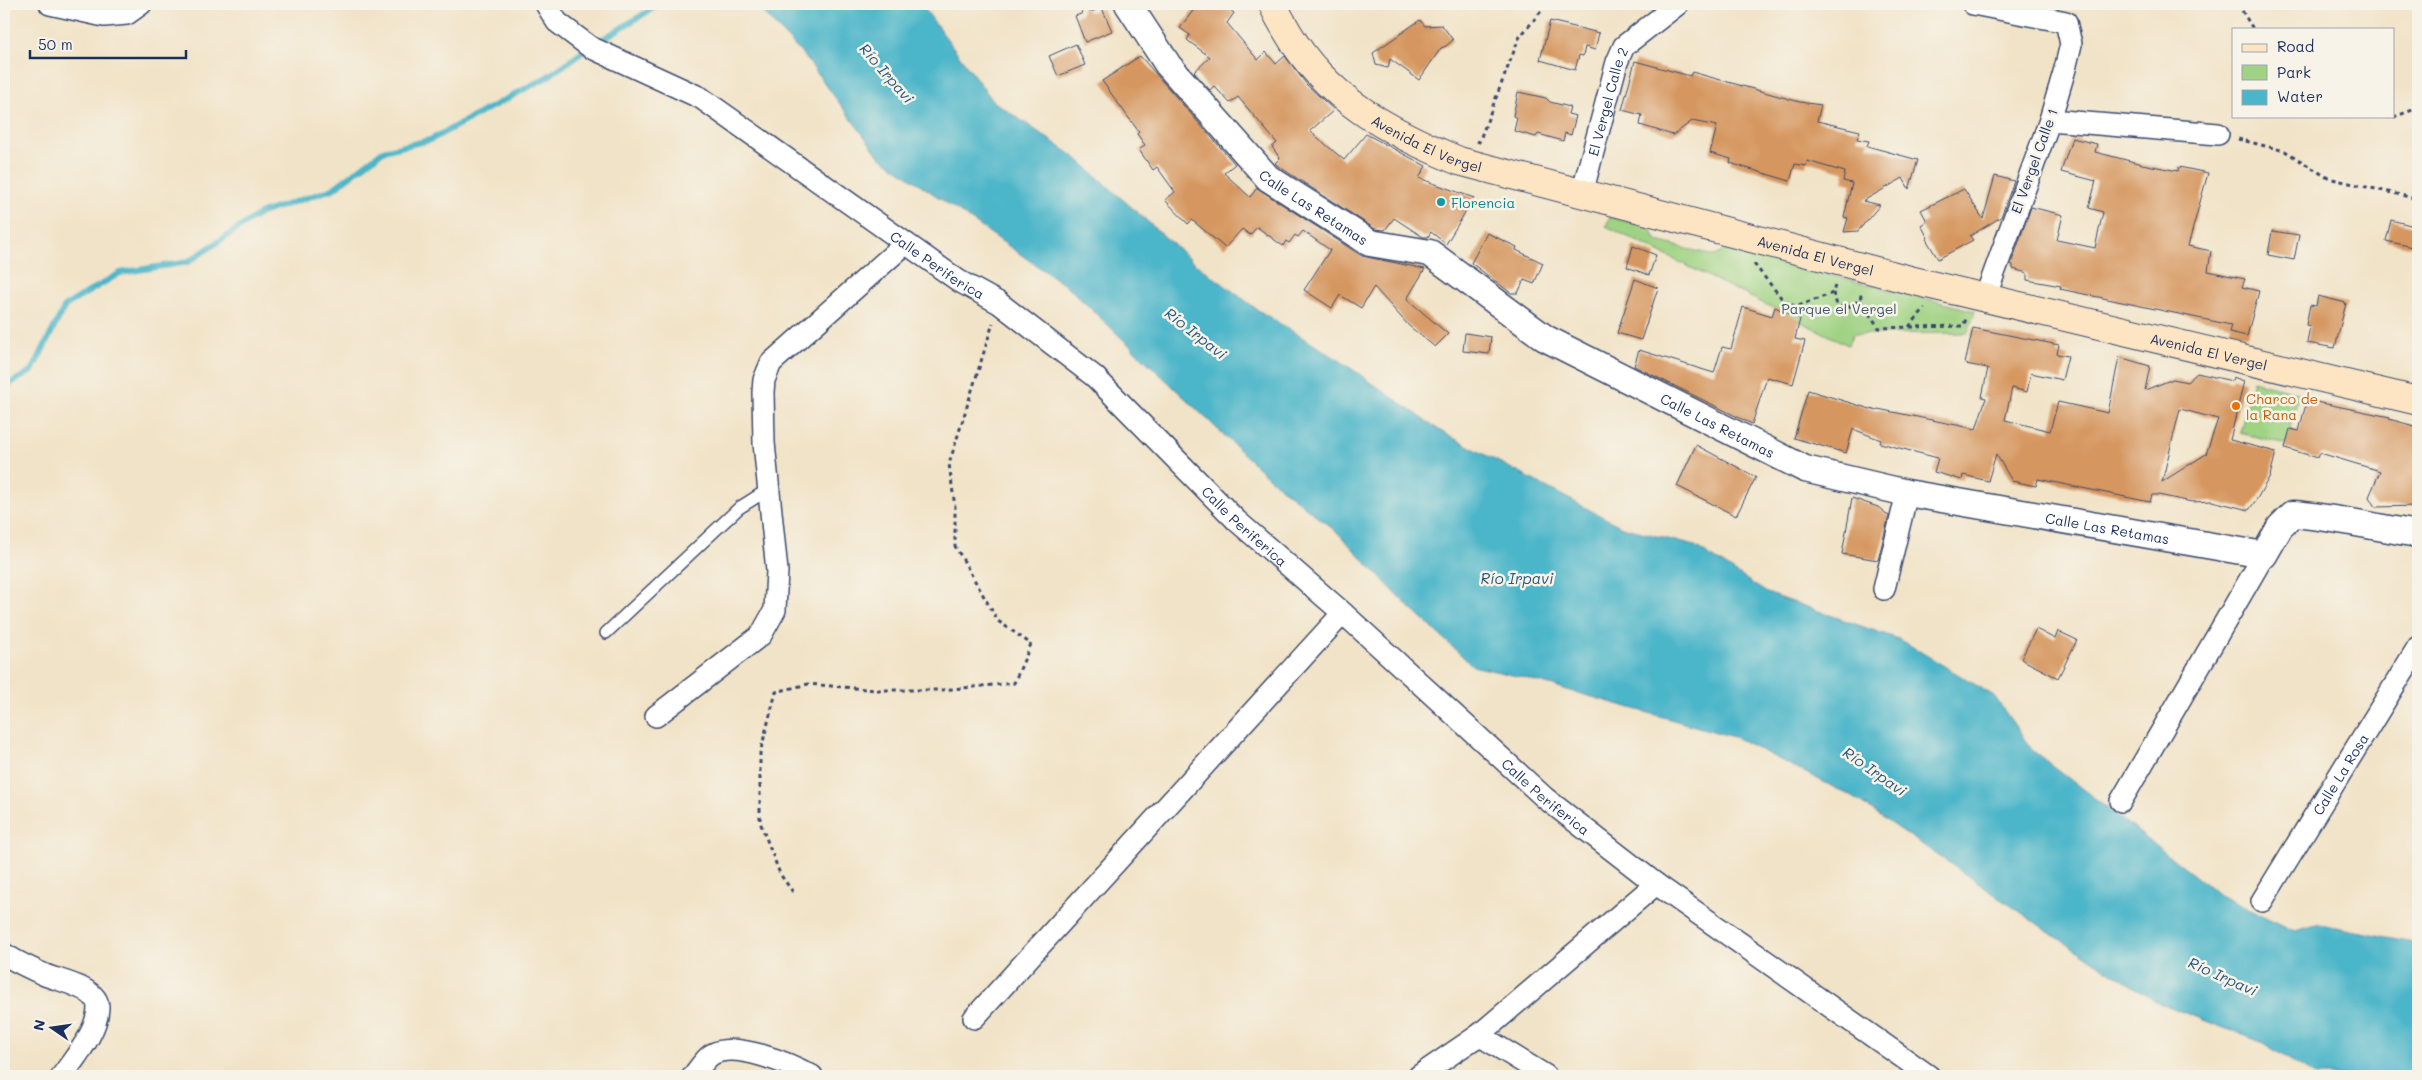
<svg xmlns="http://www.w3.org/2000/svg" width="2422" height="1080" font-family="Mali,sans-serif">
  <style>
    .green { fill: #9fd282; stroke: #5d8070 }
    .water { fill: #4bb5c9; stroke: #337294 }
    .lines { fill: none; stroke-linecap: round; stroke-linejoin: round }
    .stream { stroke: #4bb5c9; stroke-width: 6 }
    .building { fill: #d5965e; fill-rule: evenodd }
    .service-casing { stroke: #3b4a6e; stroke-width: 14 }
    .minor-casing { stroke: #3b4a6e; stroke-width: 24 }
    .tertiary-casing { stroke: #3b4a6e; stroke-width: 29 }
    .secondary-casing { stroke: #3b4a6e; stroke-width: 30 }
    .path { stroke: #3b4a6e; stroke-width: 3; stroke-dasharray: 4 4; stroke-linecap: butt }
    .service { stroke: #fff; stroke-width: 11 }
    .minor { stroke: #fff; stroke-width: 21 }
    .tertiary { stroke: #fff; stroke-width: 26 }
    .secondary { stroke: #fde5c4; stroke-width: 28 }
    .culture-dot { fill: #0f9aa8; stroke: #f7f3e8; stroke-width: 2 }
    .food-dot { fill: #e8710a; stroke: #f7f3e8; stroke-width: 2 }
    .labels { text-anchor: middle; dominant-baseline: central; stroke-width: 5; stroke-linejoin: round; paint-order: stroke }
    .street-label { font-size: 14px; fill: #1b2f5e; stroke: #f7f3e8 }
    .culture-label { font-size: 14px; fill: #0d838f; stroke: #f7f3e8; text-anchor: start }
    .park-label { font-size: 14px; fill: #3c5867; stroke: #f7f3e8 }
    .food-label { font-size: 14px; fill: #c56008; stroke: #f7f3e8; text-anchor: start }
    .water-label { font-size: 15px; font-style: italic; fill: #29577e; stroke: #f7f3e8 }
  </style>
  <rect width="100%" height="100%" fill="#f7f3e8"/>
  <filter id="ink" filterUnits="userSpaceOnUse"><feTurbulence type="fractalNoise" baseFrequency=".02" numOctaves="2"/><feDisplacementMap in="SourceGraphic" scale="10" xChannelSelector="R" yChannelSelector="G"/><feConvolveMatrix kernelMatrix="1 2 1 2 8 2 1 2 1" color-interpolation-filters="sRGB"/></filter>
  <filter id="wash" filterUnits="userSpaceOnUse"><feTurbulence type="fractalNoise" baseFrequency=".0096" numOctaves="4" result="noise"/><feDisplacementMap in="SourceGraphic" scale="20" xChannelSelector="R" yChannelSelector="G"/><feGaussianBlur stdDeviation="1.12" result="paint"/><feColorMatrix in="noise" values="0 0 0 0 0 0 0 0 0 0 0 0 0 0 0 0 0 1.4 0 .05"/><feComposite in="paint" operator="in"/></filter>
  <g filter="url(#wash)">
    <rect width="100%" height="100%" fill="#f1e3c7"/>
    <g class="green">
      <polygon points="1610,217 1650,228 1657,241 1715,256 1728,249 1975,311 1968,333 1853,334 1848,345 1606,226"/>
      <polygon points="2253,381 2299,393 2286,444 2240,433"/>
    </g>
    <polygon class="water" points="755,4 921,4 993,101 1075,157 1192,261 1258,310 1339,360 1442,432 1622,527 1695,546 1767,593 1901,640 1994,696 2032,750 2221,896 2295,931 2320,924 2418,943 2418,1076 2315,1076 2263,1043 2159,1003 2058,938 1853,797 1737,738 1525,678 1473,666 1403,601 1338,533 1268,477 1069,288 879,156 805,57"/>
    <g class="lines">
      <polyline class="stream" points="4,387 32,371 65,306 120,273 188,262 261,213 333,189 383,151 430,140 547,77 590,47 660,4"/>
    </g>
    <g id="blocks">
      <g class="building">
        <polygon points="1198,4 1222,4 1234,13 1227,23 1258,60 1266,52 1276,64 1285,56 1307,85 1334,110 1310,131 1344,160 1366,134 1426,166 1419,178 1474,198 1446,244 1431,232 1428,237 1423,237 1394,218 1385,230 1375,229 1278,166 1275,163 1280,158 1272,147 1277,143 1238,97 1230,103 1214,86 1210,90 1194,72 1210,57 1187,40 1190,35 1180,28"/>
        <polygon points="1083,8 1090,12 1102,8 1112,31 1085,42 1075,16 1081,14"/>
        <polygon points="1420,20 1425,26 1442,25 1453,40 1446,46 1441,48 1419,80 1390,59 1388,68 1376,65 1373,53"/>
        <polygon points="1550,21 1599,33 1595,50 1585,47 1583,56 1579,55 1575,70 1540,60"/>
        <polygon points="1076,44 1085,65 1058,76 1049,56"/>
        <polygon points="1140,56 1235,164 1224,173 1250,197 1257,188 1362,256 1425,269 1407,299 1448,334 1435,347 1409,326 1374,287 1361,308 1340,295 1332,308 1304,290 1330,250 1303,231 1298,237 1295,235 1289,243 1286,241 1283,246 1257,227 1250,235 1242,229 1225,248 1192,220 1188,224 1165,200 1175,192 1157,167 1153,170 1139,150 1145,145 1137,134 1139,132 1102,81"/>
        <polygon points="1635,61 1690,76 1692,72 1800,102 1821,105 1817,121 1860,131 1857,139 1869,141 1867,146 1918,160 1909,189 1903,178 1863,201 1880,205 1858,231 1844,232 1848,218 1844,217 1852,183 1843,181 1845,172 1807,161 1806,166 1795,164 1790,181 1730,163 1731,159 1710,153 1717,126 1692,121 1673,135 1640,125 1642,115 1622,110"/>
        <polygon points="1518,92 1546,98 1550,102 1570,107 1568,114 1576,116 1571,135 1565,133 1563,141 1538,134 1536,137 1514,131 1517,118 1513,116"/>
        <polygon points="2072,138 2097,144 2095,152 2142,164 2178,171 2179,167 2208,173 2188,246 2211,251 2208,271 2245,279 2242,287 2259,291 2247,336 2229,332 2231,325 2060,289 2061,286 2027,280 2027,273 2013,269 2013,265 2011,264 2031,207 2063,215 2057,240 2095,248 2103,212 2089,208 2096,181 2061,172"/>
        <polygon points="1995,176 2014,181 2001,217 1970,236 1973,240 1938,259 1926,239 1928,238 1921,225 1927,221 1921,210 1964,189 1983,219"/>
        <polygon points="2391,220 2418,227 2418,248 2386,241"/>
        <polygon points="2272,231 2299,235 2294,260 2268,255"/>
        <polygon points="1487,233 1517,247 1516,250 1543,263 1534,284 1524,280 1518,293 1511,293 1471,263"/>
        <polygon points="1633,246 1656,255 1649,275 1627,267"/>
        <polygon points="1635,279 1658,288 1641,340 1617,333"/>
        <polygon points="2318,296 2346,303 2335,348 2307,343 2310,326 2306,325 2310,305 2316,306"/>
        <polygon points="1743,307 1772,316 1775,307 1800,319 1795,339 1805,341 1793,384 1767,377 1752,424 1634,366 1639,350 1714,373 1722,347 1731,349"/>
        <path d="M1973,328L2059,345L2057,354L2068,356L2062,380L2031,373L2027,392L2012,388L2005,420L2050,431L2058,402L2108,413L2119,357L2150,366L2145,390L2173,379L2187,382L2197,373L2232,381L2233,377L2244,381L2230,440L2276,452L2270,476L2258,497L2249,510L2212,501L2192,502L2158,495H2152L2150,502L2038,479L2036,486L2012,481L1996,454L1988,481L1963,475L1962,480L1934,472L1938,458L1880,443L1881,440L1853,429L1846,453L1794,438L1808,390L1877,411L1878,409L1976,429L1986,398L1982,397L1988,368L1965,364ZM2180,409L2218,419L2206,454L2162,482Z"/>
        <polygon points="1465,333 1491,337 1489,354 1463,351"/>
        <polygon points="2307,400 2390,417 2389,419 2418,427 2418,506 2375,507 2369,497 2380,471 2320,453 2318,458 2285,448 2290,429 2299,431"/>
        <polygon points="1696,445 1756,477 1736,516 1677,486"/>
        <polygon points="1852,498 1878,507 1889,516 1878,560 1842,554"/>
        <polygon points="2036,629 2055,639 2058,631 2077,640 2058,678 2021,659"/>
      </g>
    </g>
  </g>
  <g filter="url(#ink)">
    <use href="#blocks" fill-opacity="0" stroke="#3b4a6e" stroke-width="1"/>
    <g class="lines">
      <defs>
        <polyline id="service" points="606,633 739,508 769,489"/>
        <g id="minor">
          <polyline points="50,4 104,16 127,14 141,4"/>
          <path id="s1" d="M546,4L557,22L590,47L701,98L959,281L999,303L1095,377L1237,521L1343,613L1545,798L1656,884L1929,1076"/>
          <polyline points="1973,4 2066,22 2071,44 2065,69 2050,120 1985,298"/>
          <polyline points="2050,120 2218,134"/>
          <path id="s2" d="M1582,193L1617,62L1624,46L1678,4"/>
          <polyline points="1884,589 1907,493"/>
          <polyline points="656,716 761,635 775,610 777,571 764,443 763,392 764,380 771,363 905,244"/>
          <polyline points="2121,801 2264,555"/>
          <path id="s3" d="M2262,901L2418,647"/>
          <path d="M4,954C16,962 32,969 45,975C60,981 99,988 98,1008C97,1033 75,1057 62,1076"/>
          <polyline points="974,1018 1343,613"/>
          <polyline points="1479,1035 1546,1076"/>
          <path d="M693,1076C698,1070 704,1060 711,1055C734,1040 790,1064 812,1076"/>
          <polyline points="1419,1076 1479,1035 1656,884"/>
        </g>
        <g id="tertiary">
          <path id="s4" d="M1128,4L1168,65L1268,178L1370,243L1430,253L1545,338L1805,469L1907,493L2264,555L2280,527L2293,514C2336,517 2376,528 2418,534"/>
        </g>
        <g id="secondary">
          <path id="s5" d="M1273,4C1276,13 1282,22 1287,31C1326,99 1390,132 1459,161L1910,280L2418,401"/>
        </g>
      </defs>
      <use href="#service" class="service-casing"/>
      <use href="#minor" class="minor-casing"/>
      <use href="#tertiary" class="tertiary-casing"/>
      <use href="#secondary" class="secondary-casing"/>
      <g class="path">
        <polyline points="2238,4 2253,29"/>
        <polyline points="2386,116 2391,118 2418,108"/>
        <polyline points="2238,139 2285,151 2328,178 2418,199"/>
        <polyline points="1477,141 1479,142 1519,38 1547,4"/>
        <polyline points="1754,264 1783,300 1796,307 1833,293 1835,285"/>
        <polyline points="1833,293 1837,305 1847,308 1860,300 1862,291"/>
        <polyline points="1860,300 1879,328 1909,327 1925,308"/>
        <polyline points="1910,327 1963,326 1967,317"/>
        <polyline points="793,892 780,874 760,822 760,753 776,692 808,684 877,690 942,690 1014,683 1031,644 998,621 955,546 955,507 949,464 993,323"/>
      </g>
      <use href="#service" class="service"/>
      <use href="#minor" class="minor"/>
      <use href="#tertiary" class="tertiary"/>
      <use href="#secondary" class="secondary"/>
    </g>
  </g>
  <circle class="culture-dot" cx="1441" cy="202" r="5"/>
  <circle class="food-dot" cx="2236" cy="406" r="5"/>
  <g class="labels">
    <g class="street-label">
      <text stroke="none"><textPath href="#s2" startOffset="95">El Vergel Calle 2</textPath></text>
      <text stroke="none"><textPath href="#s5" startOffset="214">Avenida El Vergel</textPath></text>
      <text transform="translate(2034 161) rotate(-70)">El Vergel Calle 1</text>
      <text stroke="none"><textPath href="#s4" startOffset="278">Calle Las Retamas</textPath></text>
      <text stroke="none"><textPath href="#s5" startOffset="619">Avenida El Vergel</textPath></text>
      <text stroke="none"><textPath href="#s1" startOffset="474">Calle Periferica</textPath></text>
      <text stroke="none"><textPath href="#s5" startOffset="1024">Avenida El Vergel</textPath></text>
      <text stroke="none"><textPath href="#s4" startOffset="742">Calle Las Retamas</textPath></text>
      <text stroke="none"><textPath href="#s1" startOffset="879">Calle Periferica</textPath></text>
      <text stroke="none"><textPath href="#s4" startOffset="1148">Calle Las Retamas</textPath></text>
      <text stroke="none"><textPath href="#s3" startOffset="149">Calle La Rosa</textPath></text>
      <text stroke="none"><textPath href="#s1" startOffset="1284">Calle Periferica</textPath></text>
    </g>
    <g class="culture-label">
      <text x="1451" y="202">Florencia</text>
    </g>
    <g class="park-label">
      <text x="1839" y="308">Parque el Vergel</text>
    </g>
    <g class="food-label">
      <text x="2246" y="398">Charco de<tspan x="2246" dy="16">la Rana</tspan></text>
    </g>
    <g class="water-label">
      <text transform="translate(887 73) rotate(49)">Río Irpavi</text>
      <text transform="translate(1196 333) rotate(38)">Río Irpavi</text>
      <text x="1517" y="578">Río Irpavi</text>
      <text transform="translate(1875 771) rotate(35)">Río Irpavi</text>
      <text transform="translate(2223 976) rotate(24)">Río Irpavi</text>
    </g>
  </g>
  <rect width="2422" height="1080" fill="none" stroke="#f7f3e8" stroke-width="20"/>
  <rect x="2232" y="28" width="162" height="90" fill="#f7f3e8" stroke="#9fa5b1"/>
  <rect x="2242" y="44" width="25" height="8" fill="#fde5c4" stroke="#9fa5b1"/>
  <text x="2277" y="52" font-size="15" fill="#1b2f5e">Road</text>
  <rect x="2242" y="65" width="25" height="15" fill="#9fd282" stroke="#9fa5b1"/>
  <text x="2277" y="78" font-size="15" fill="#1b2f5e">Park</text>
  <rect x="2242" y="90" width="25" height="15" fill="#4bb5c9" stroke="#9fa5b1"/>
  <text x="2277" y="102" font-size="15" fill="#1b2f5e">Water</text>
  <g transform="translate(52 1028) rotate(283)" stroke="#f7f3e8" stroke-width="4" paint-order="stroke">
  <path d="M0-4L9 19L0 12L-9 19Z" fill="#1b2f5e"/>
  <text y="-8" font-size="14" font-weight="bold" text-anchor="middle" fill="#1b2f5e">N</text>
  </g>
  <path d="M30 50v8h156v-8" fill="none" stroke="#1b2f5e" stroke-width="2.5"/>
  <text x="38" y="50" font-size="15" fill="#1b2f5e" stroke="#f7f3e8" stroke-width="4" paint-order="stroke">50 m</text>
</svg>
